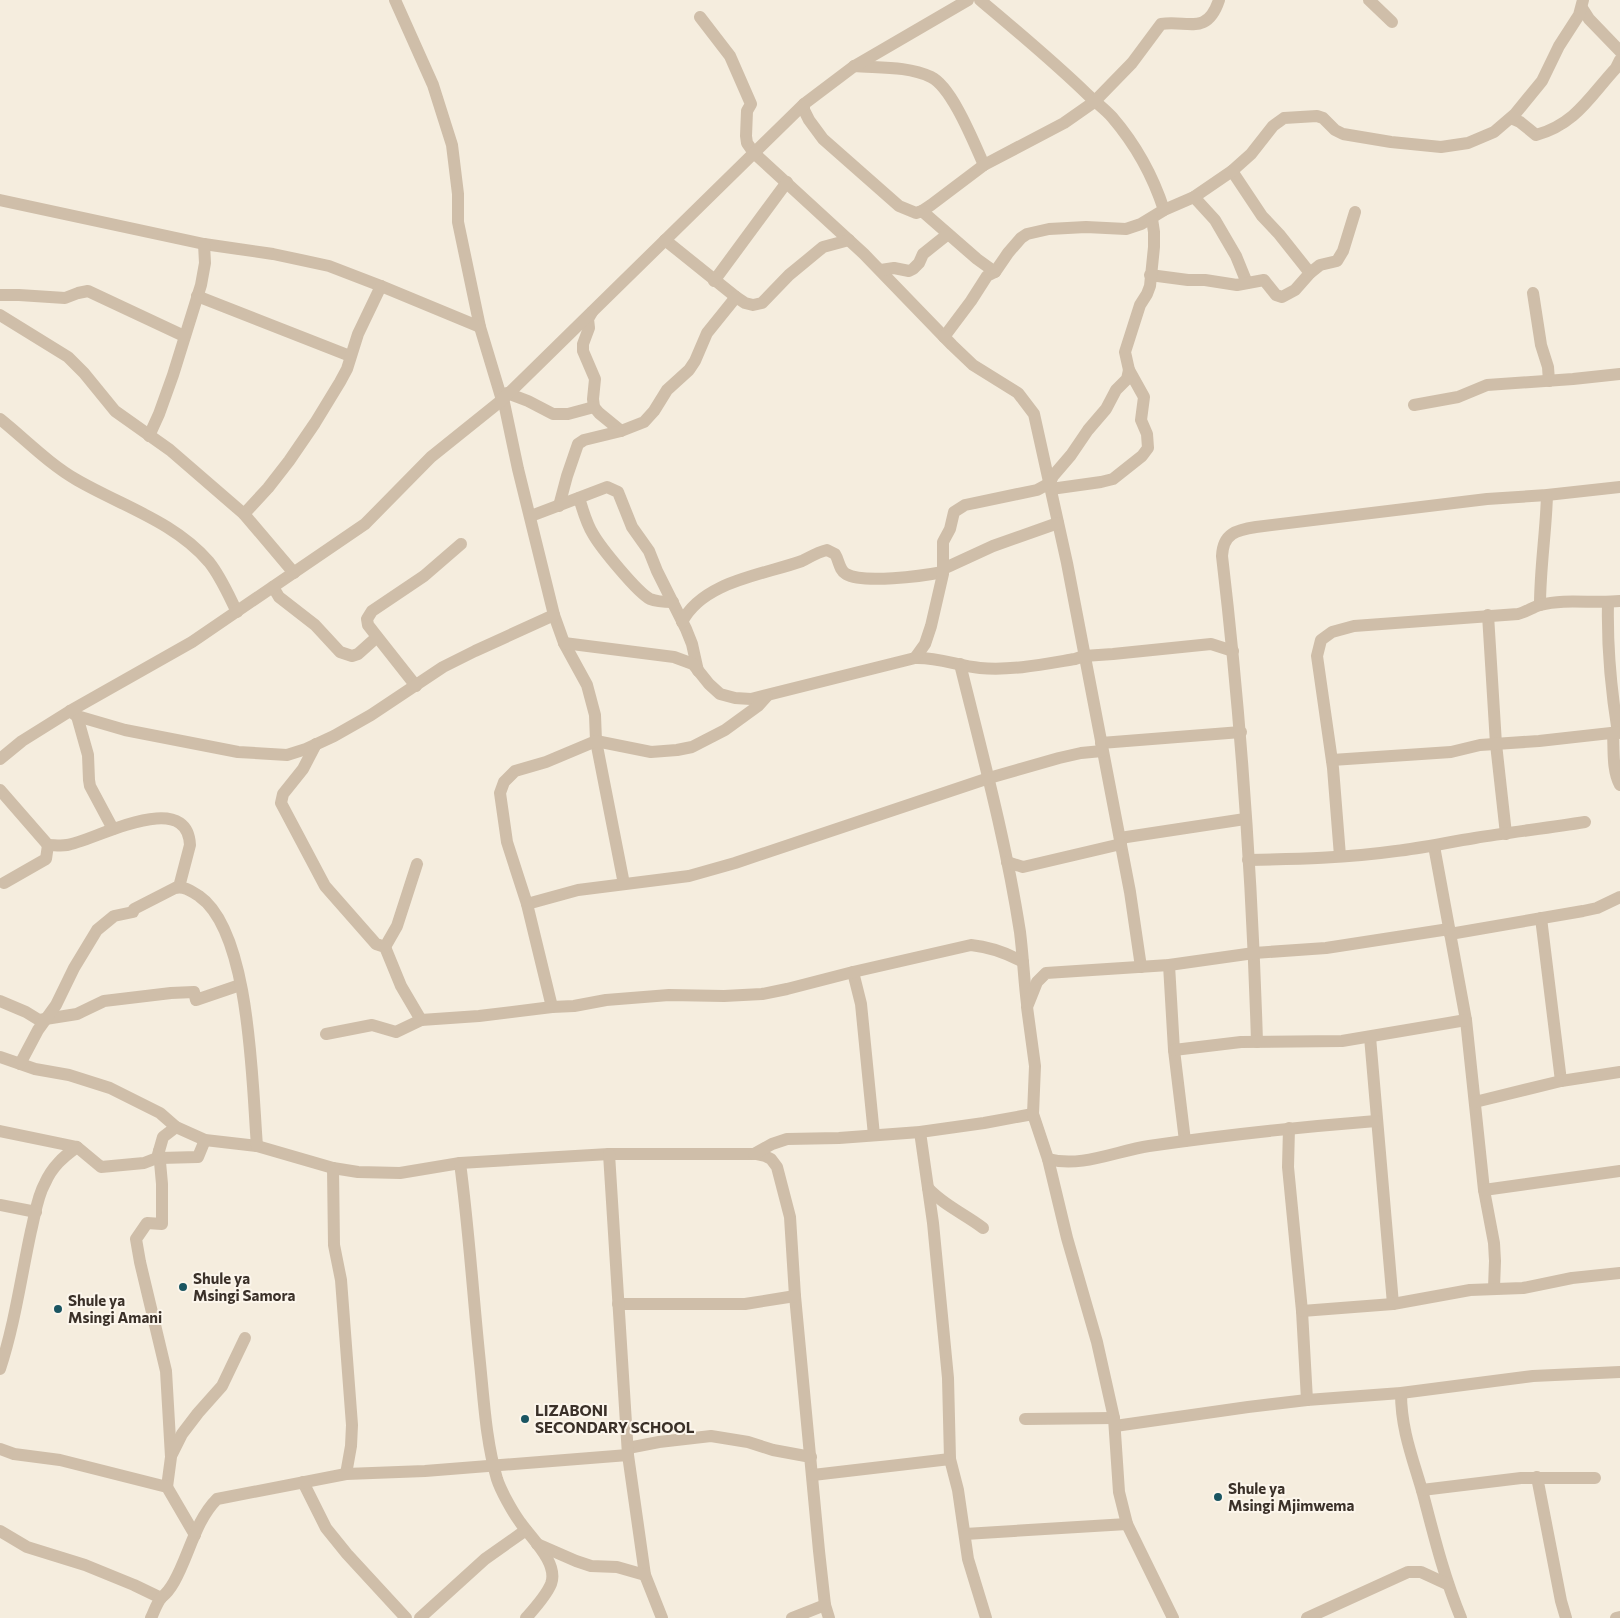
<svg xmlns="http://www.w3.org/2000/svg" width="1620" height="1618" font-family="Commissioner,sans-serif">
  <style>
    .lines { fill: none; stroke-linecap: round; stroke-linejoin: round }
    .minor { stroke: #cfbea9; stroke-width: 12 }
    .poi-dot { fill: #1a5561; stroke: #fcf6ec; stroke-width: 2 }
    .labels { text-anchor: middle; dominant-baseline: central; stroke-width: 4; stroke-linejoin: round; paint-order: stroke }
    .poi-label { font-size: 15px; font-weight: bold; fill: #3b3129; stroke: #fcf6ec; text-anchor: start }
  </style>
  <rect width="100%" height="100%" fill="#f5edde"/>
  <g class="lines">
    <g class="minor">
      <polyline points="395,0 433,85 452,145 458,194 458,222 480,327 502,400"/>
      <path d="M980,0C1017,31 1053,61 1087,94C1095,102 1105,109 1112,117C1136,145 1153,176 1164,210"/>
      <polyline points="1369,0 1392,22"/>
      <polyline points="1582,8 1589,19 1620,51"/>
      <polyline points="700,17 730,56 751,104 747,111 746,136 747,143 754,153 864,254 952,345 973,365 1018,393 1034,414 1067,563 1130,892 1141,967"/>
      <path d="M854,66C879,68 908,66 931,77C952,87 974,143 984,165"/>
      <path d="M804,104V110L809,120L823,139L899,206L916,213L922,211L931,205L984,165L1064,123L1094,102L1132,63L1161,24C1188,20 1207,36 1219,0"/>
      <path d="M1511,118L1520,122L1536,135C1576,124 1590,96 1616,68L1620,60"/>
      <polyline points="1232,171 1262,216 1279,234 1310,273"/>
      <polyline points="1194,197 1215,220 1236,256 1247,283"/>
      <polyline points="0,200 204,244 273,254 329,266 381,286 480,327"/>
      <polyline points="922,211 977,259 995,272"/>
      <polyline points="665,240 736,297 745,303 753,305 762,303 789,275 823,247 849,240"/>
      <polyline points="881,270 894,268 909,271 913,269 919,263 923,254 948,234"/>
      <polyline points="1150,275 1188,280 1205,280 1237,285 1264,280 1276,295 1282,297 1295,290 1310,273 1320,265 1337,261 1343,251 1355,212"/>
      <polyline points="714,281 787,182"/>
      <polyline points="1533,293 1541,345 1548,367 1549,381"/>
      <polyline points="0,295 19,295 65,298 78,293 88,291 184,336"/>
      <polyline points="197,296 350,356"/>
      <polyline points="592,312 588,319 589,328 583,344 583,351 595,379 593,399 594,407 599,413 621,431"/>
      <polyline points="0,315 68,357 84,373 115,411 170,450 244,514"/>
      <polyline points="944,337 971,301 987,276 995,272 1008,253 1021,238 1027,234 1049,229 1086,227 1126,229 1141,224 1164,210 1194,197 1232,171 1251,154 1273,126 1284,118 1317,116 1323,118 1335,130 1343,134 1391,142 1441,147 1468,143 1494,132 1515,114 1542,81 1559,46 1579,15 1583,0"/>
      <polyline points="507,393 528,401 553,414 568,414 594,407"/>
      <polyline points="503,398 518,469 554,615 564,643 587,685 595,715 596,741 624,884"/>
      <polyline points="1414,405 1458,397 1487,385 1573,379 1620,374"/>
      <path d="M0,419C25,439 49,464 77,480C122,506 175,522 209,562C221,577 229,596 237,612"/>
      <polyline points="149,436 159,414 173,375 201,285 205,263 204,244"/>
      <polyline points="1051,489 1101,482 1113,479 1142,456 1148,448 1147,434 1141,420 1144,397 1129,370 1125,352 1140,305 1147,294 1150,286 1154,247 1154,232 1152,219"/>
      <path d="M579,498C583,510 586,523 593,534C601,548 637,592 650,599C657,602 665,602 673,602"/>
      <polyline points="559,506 567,476 578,444 584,440 621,431 644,422 654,411 667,390 689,370 695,361 707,333 736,297"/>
      <polyline points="531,516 607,487 618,492 632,527 649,551 657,571 686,629 692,644 698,671"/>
      <polyline points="943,569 993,546 1058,523"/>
      <polyline points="294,573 244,514 268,488 289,461 315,423 340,382 347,369 358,334 381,286"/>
      <polyline points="273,587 279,597 315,625 340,652 352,656 358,654 377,637"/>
      <path d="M1608,603C1607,646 1611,690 1618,733"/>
      <path d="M1540,605C1540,568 1546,532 1547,495"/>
      <polyline points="1488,615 1496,744 1506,834"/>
      <path d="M682,622C703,581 763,575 802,561C810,557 818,552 827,550L835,554C839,560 839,570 846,574C863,584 922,576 943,572"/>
      <path d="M564,643L674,657L693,664L709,684L720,694L735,698L751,699L915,658C938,657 958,666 980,668C1011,671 1045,664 1075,659L1084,656L1113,654L1211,644L1233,651"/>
      <polyline points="915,658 925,644 931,626 943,574 943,542 950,529 954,512 965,505 1037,490 1050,483 1053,476 1071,455 1088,430 1106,409 1116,390 1127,379 1129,370"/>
      <path d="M960,664C982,753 1006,841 1020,932C1023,956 1024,980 1027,1004"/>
      <polyline points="416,686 375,634 368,625 367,619 372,611 424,576 461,544"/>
      <polyline points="70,711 77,716 125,730 238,752 287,755 306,749 334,736 371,715 443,667 475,651 554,615"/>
      <polyline points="77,716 88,755 89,780 90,786 113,829"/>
      <path d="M1613,733C1614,750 1612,770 1620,785"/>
      <polyline points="1101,743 1241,732"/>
      <polyline points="316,744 303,769 283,794 281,803 325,886 376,944 385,947 401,986 421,1020"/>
      <polyline points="0,759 22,741 70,711 192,642 365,524 431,457 502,400 804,104 853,67 968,0"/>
      <polyline points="1332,760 1451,752 1480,745 1539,741 1620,732"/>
      <polyline points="0,790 48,845"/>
      <polyline points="1120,838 1245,819"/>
      <polyline points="1434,846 1466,1020 1484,1190 1494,1243 1495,1261 1494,1288"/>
      <path d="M1340,856L1333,768L1317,656L1321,640L1332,632L1354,626L1518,614C1526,612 1533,607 1540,605C1566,598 1594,604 1620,601"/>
      <path d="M1248,860C1297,859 1347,858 1396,851C1423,848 1449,842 1475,838C1512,832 1548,828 1585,822"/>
      <polyline points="1007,862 1023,867 1121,844"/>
      <path d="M4,883L46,859L48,845C54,845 61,846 67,845C94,841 187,787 190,845L179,887"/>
      <polyline points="527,904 578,890 689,876 735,863 989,778 1059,758 1081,753 1102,751"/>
      <polyline points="1541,918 1561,1081"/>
      <polyline points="1450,934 1583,911 1597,908 1620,897"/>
      <polyline points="385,947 397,926 417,864"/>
      <polyline points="1169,965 1174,1050 1185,1141"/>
      <polyline points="853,972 861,1004 874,1135"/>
      <polyline points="0,1001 26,1012 39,1020 77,1014 104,1001 171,993 194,992 196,1000 240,985"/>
      <polyline points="552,1007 527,904 507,842 500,793 504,782 515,771 546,762 596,741 651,752 677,750 692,747 725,730 758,706 767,696"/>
      <path d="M326,1034L372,1025L396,1032L421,1020L479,1016L552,1007L574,1006L606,1000L669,995L724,996L762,994L787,989L853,972L971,945C990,947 1005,952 1023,962"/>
      <polyline points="1370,1037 1393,1304"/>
      <path d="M1257,1042C1252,879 1241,717 1222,556C1223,533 1237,530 1256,527L1487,499L1547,495L1620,487"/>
      <polyline points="1174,1050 1241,1042 1342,1041 1466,1020"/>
      <polyline points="0,1057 35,1069 69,1075 110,1088 160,1113 176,1127 205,1140 257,1146 333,1168 358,1172 400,1173 460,1163 609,1154 756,1154 765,1156 771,1159 777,1167 790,1217 795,1296 819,1551 825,1605 829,1618"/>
      <path d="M20,1064L38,1030L56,1005L74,968L97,930L114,916L133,912L134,909L175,888C185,886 191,891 199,896C251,932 252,1086 257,1146"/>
      <polyline points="1475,1102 1561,1081 1620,1072"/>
      <polyline points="1289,1128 1288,1167 1302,1311 1307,1400"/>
      <polyline points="0,1131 77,1147"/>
      <polyline points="920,1132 933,1223 948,1378 950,1459 958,1490 968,1559 986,1618"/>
      <polyline points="159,1151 162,1184 162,1224 147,1223 136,1239 140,1262 166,1371 171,1457 167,1487"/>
      <polyline points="754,1154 772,1144 787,1139 839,1138 920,1132 984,1123 1033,1114"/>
      <polyline points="160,1158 198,1157 205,1140"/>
      <path d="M1048,1159C1081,1168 1116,1151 1149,1146C1225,1135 1300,1127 1376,1121"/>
      <path d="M460,1163C469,1230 473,1296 480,1363C484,1402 486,1441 497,1479C501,1491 512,1511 520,1522C531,1538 559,1563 551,1584C546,1596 534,1609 526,1618"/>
      <polyline points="333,1168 334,1245 341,1280 352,1425 351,1446 346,1474"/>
      <path d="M928,1188C943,1205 965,1214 983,1228"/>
      <polyline points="1484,1190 1620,1171"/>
      <polyline points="0,1205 36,1212"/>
      <polyline points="618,1304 745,1304 795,1296"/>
      <polyline points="1302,1311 1393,1304 1470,1290 1523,1288 1572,1278 1620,1273"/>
      <path d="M0,1369C15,1323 21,1277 31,1231C35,1215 37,1197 45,1183C52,1167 63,1157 77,1147L101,1167L144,1163L157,1158L163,1137L176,1127"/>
      <path d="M1401,1393C1401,1430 1413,1459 1423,1494C1434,1536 1444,1577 1461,1618"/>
      <polyline points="1025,1419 1114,1418"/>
      <polyline points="1115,1426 1248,1407 1307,1400 1401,1393 1533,1376 1620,1372"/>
      <polyline points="628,1448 659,1442 711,1436 748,1442 773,1450 811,1457"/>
      <polyline points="0,1449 14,1454 60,1460 167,1487 195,1535"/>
      <polyline points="172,1454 182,1434 198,1413 222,1386 245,1338"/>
      <polyline points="628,1455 645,1575 662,1618"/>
      <polyline points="813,1475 950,1459"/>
      <polyline points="1537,1477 1561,1601 1566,1618"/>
      <polyline points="303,1482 326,1528 347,1554 406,1618"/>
      <polyline points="1422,1490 1521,1478 1595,1478"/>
      <polyline points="0,1531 27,1547 85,1565 134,1585 161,1598"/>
      <polyline points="965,1534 1127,1524"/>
      <polyline points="537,1544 576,1561 591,1566 617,1567 645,1575"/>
      <path d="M151,1618C154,1612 157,1602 162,1597C167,1593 170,1589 174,1582C189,1556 195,1521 217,1499L346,1474L425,1471L628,1455L609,1154"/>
      <polyline points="420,1618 485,1559 526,1530"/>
      <polyline points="792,1618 825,1605"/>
      <polyline points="1173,1618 1127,1524 1119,1492 1114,1418 1097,1342 1067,1238 1048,1159 1033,1114 1035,1066 1027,1007 1037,982 1046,973 1169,965 1254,953 1326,948 1449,929"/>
      <polyline points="1307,1618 1408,1572 1421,1572 1447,1584"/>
      <polyline points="1616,1618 1620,1617"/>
    </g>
  </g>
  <g class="poi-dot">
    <circle cx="183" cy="1287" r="5"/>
    <circle cx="58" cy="1309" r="5"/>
    <circle cx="525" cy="1419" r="5"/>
    <circle cx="1218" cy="1497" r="5"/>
  </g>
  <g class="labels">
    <g class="poi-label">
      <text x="193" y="1278">Shule ya<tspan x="193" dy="17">Msingi Samora</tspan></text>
      <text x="68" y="1300">Shule ya<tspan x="68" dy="17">Msingi Amani</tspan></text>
      <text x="535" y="1410">LIZABONI<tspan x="535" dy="17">SECONDARY SCHOOL</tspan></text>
      <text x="1228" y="1488">Shule ya<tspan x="1228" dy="17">Msingi Mjimwema</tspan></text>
    </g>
  </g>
</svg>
